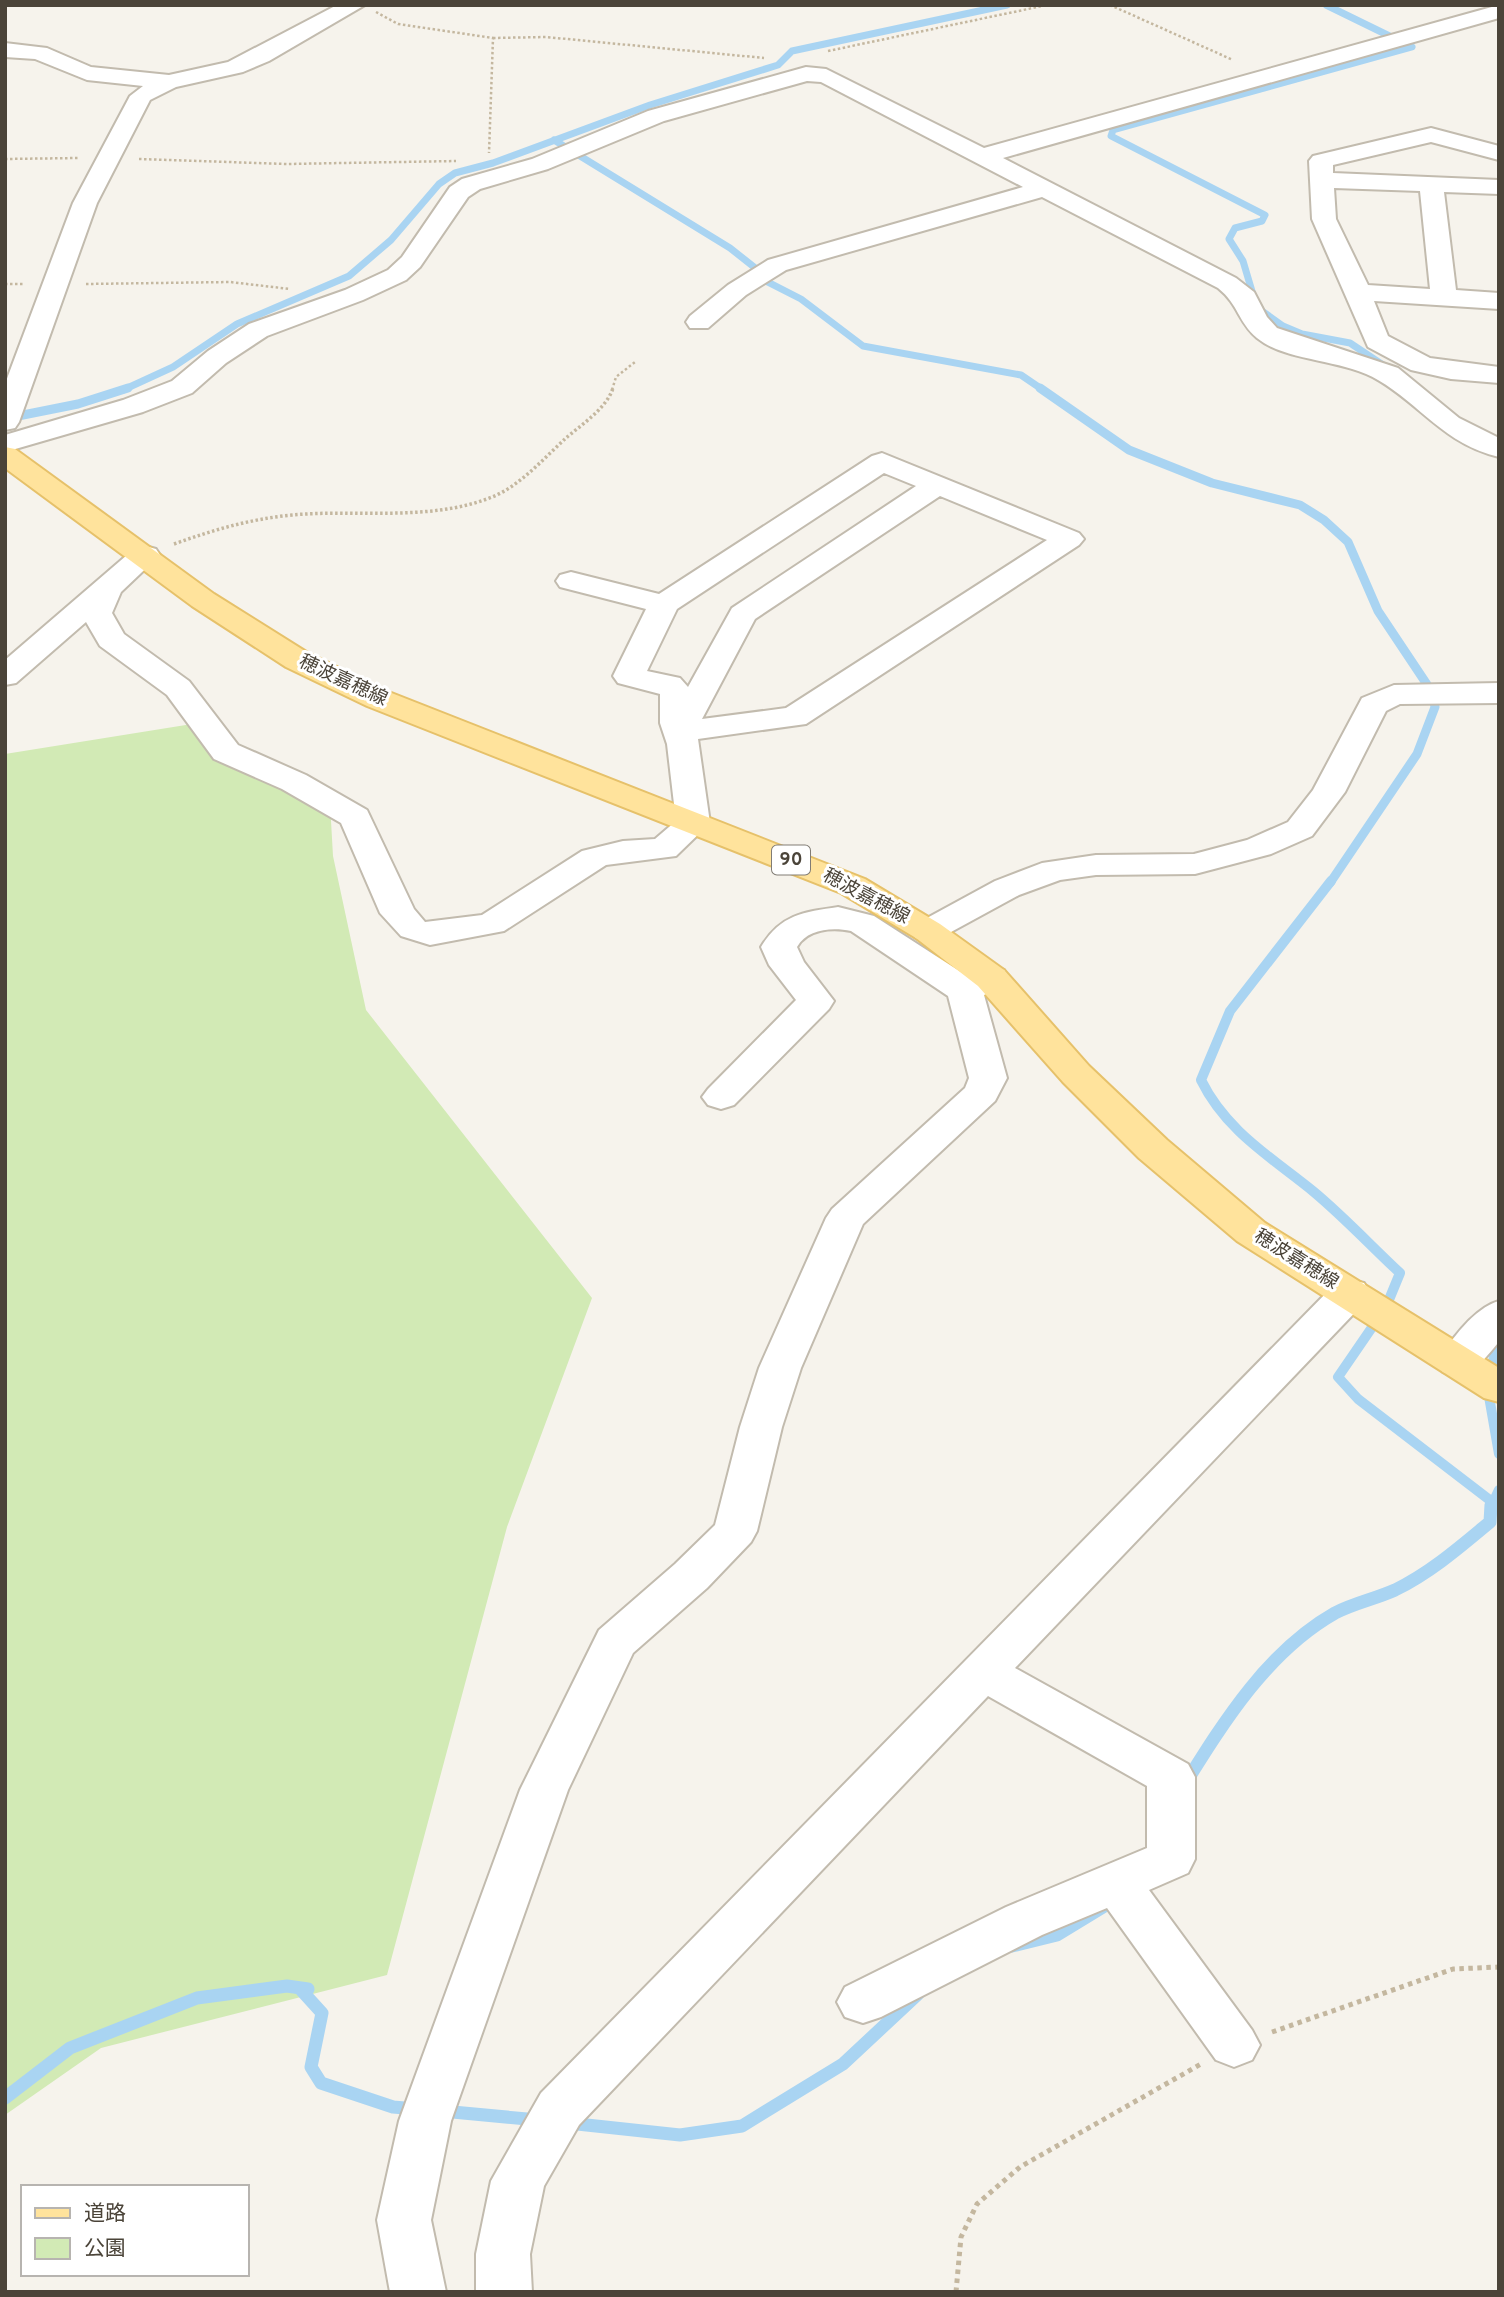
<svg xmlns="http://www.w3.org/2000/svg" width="1504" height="2297" font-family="Overpass,'Noto Sans JP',sans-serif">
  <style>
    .green { fill: #d2eab5 }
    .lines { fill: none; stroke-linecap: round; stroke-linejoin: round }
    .stream-far3 { stroke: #a9d4f2; stroke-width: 7 }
    .stream-far2 { stroke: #a9d4f2; stroke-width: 9 }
    .stream-far1 { stroke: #a9d4f2; stroke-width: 10 }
    .stream { stroke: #a9d4f2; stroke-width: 13 }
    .minor-casing { stroke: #c2bbae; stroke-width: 4 }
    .major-casing { stroke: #e6c16a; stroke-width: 4 }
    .path-far2 { stroke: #c4b79f; stroke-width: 2.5; stroke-dasharray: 2.5 2.5; stroke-linecap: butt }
    .path-far1 { stroke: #c4b79f; stroke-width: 3.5; stroke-dasharray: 2.5 2.5; stroke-linecap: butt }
    .path { stroke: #c4b79f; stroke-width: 5; stroke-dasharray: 4.5 4.5; stroke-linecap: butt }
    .minor { fill: #fff; fill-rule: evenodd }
    .major { fill: #ffe39c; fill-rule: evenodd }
    .labels { text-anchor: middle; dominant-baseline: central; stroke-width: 6; stroke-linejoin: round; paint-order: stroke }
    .shield { fill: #fff; stroke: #817c74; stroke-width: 2 }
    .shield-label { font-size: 18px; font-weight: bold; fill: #4b4439 }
    .street-label { font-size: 19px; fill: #4b4439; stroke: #fff }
  </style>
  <rect width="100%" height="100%" fill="#f6f3ec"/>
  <polygon class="green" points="192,724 330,803 333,856 366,1010 592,1298 507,1527 387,1975 101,2048 5,2115 5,754"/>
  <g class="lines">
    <g class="stream-far3">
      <polyline points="1326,5 1412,47 1113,130 1111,136 1265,215 1262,221 1235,228 1229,239 1243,261 1254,298 1262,311 1283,326 1302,334 1350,343 1392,371"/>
      <polyline points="554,140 730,248 754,267 762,279 801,299 863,346 1021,375 1043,390"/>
      <polyline points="123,390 173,367 237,324 349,276 391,240 439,184 455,173 493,163 650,105 778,65 792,51 1007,5"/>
    </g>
    <g class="stream-far2">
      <polyline points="1040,388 1129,450 1212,483 1300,505 1324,520 1348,542 1378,611 1432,692 1435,707 1417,754 1330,883"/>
      <polyline points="8,418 78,404 128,388"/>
    </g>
    <g class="stream-far1">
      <path d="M1331,881L1230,1011L1201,1080C1226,1131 1271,1157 1314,1192C1344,1217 1371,1246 1400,1273L1386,1307L1338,1377L1358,1399L1491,1501"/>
      <polyline points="1499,1337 1487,1385 1499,1454"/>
      <polyline points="1491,1507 1499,1490"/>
    </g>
    <g class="stream">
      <path d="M1185,1784C1225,1720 1268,1651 1335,1613C1354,1603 1375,1599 1395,1590C1430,1573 1460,1547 1490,1522L1491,1505"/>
      <polyline points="1012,1946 1057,1935 1103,1907"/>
      <polyline points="5,2098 70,2048 197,1998 287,1986 308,1989 302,1991 322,2013 311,2067 321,2083 393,2107 416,2109"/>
      <polyline points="442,2111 538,2120"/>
      <polyline points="568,2123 680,2135 742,2126 843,2064 918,1994"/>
    </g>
    <defs>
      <g id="minor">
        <polygon points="337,5 365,5 269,61 243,72 176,87 150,100 97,203 19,422 15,428 5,430 5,384 73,203 130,96 143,86 87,80 35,59 5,57 5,43 47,48 91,67 169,75 228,62"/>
        <path d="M1499,5V18L1003,158L1236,278L1254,292L1267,317L1277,328L1398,368L1459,418L1499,438V457C1444,444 1421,405 1378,380C1344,359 1286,362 1257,338C1238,322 1239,305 1218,288L1042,197L786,270L746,295L708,328H690L686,322L690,316L728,285L768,260L1023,187L821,82L807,81L664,121L548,169L480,189L468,197L420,267L406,280L363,300L267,336L226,363L192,393L143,412L5,452V435L123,400L172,381L208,351L249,324L345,290L388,270L402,257L450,187L462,179L532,159L648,111L806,67L826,69L984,148Z"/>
        <path d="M1431,128L1499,146V160L1431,142L1333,165V173L1499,180V194L1444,192L1456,290L1499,293V309L1374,301L1388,336L1430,358L1499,367V383L1451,379L1411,370L1368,347L1312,219L1309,161L1313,156ZM1334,188L1420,191L1430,289L1368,285L1336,219Z"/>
        <path d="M882,453L1079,533L1084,539L1079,545L806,724L698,739L710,823L676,856L606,865L504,931L430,945L401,936L380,913L341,823L282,789L214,759L167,695L100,646L86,622L16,683L5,685V660L134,549L145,546L156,549L160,555L121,592L112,613L124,634L189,681L238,745L306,775L367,810L414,909L425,922L482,915L582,851L623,841L655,839L676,821L667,744L660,723V694L618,683L613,676L646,609L560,587L556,581L560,575L571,572L659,594L872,456ZM884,473L916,486L732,608L688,687L680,678L647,671L677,609ZM940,496L1047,540L786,708L702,719L755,619Z"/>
        <polygon points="1499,683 1499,703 1400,704 1386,711 1345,792 1312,836 1271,854 1195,874 1096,875 1060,880 1019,895 940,938 928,942 916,938 910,931 916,924 995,881 1042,863 1096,855 1194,854 1247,840 1288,822 1313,790 1362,698 1394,685"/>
        <path d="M838,907L874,916L967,976L991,967L1004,970L1009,978L1004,986L984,995L1007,1078L995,1101L863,1224L801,1368L782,1427L757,1531L751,1542L707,1588L633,1653L568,1790L451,2121L431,2220L446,2292H390L377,2220L399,2121L520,1790L599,1630L675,1564L715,1525L740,1427L759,1368L826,1218L832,1209L965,1088L969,1078L948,996L851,931C832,927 807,929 797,947L804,962L834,1001L829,1009L734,1105L721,1109L708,1105L702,1097L708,1089L796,1000L769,965L761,947C780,915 803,912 838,907Z"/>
        <polygon points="1350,1280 1364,1283 1370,1293 1364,1303 1015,1668 1188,1764 1195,1777 1195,1859 1188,1873 1149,1890 1252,2030 1260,2045 1252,2060 1234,2067 1216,2060 1107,1908 1042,1935 881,2017 863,2023 845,2017 837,2002 845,1987 1006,1907 1147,1848 1147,1786 988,1696 579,2125 544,2186 530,2254 532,2292 476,2292 476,2254 491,2181 541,2093 1336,1283"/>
        <path d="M1499,1301V1342C1481,1362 1472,1380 1443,1372L1437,1362C1451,1340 1474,1308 1499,1301Z"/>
      </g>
      <polygon id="major" points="5,447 15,449 214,594 308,653 389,692 865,879 940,924 1004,970 1089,1066 1167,1140 1265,1223 1499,1368 1499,1402 1484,1398 1237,1241 1139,1158 1063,1082 978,986 916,938 841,893 367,706 286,667 192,606 5,468"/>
    </defs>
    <use href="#minor" class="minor-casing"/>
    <use href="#major" class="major-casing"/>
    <g class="path-far2">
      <polyline points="1110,5 1233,60"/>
      <polyline points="376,12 398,24 493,38 489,153"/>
      <polyline points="493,38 546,37 764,58"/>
      <polyline points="828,51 1047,5"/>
      <polyline points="5,159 78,158"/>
      <polyline points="139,159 287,164 456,161"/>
      <polyline points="5,284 25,284"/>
      <polyline points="86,284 230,282 290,289"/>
      <polyline points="612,390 616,377 635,362"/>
    </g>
    <path class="path-far1" d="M174,544C213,530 250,519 292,515C357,509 430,522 492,497C520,486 544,458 566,438C581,425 607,408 613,388"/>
    <g class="path">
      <polyline points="1272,2032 1453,1969 1499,1967"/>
      <polyline points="956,2292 961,2237 977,2204 1020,2167 1201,2064"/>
    </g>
    <use href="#minor" class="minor"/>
    <use href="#major" class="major"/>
  </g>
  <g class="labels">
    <rect class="shield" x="772" y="845.5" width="38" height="29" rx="5"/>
    <g class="shield-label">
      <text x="791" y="860">90</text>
    </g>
    <g class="street-label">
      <text transform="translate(343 681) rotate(25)">穂波嘉穂線</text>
      <text transform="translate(866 897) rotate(28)">穂波嘉穂線</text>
      <text transform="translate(1296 1260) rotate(32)">穂波嘉穂線</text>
    </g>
  </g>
  <rect width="1504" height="2297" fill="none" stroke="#4b4439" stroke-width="14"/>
  <rect x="21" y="2185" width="228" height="91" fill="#ffffff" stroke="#b7b4b0" stroke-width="2"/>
  <rect x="35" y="2208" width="35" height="10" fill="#ffe39c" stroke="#b7b4b0" stroke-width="2"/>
  <text x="84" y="2220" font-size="21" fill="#4b4439">道路</text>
  <rect x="35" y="2238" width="35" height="21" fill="#d2eab5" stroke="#b7b4b0" stroke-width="2"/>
  <text x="84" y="2255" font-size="21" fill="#4b4439">公園</text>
</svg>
